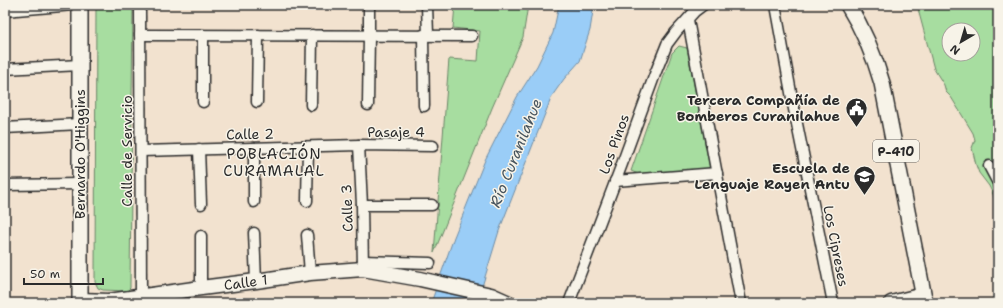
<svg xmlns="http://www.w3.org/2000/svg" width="1003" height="308" font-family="'Shantell Sans',sans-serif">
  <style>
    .green { fill: #a7dda0; stroke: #698466; fill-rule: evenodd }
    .water { fill: #9acdf7; stroke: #6e8ca5 }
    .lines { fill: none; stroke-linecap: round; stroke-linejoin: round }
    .street-casing { stroke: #2b2b2b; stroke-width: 13 }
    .secondary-casing { stroke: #2b2b2b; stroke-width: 17 }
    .primary-casing { stroke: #2b2b2b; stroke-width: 18 }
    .street { stroke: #f7f3e8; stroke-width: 10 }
    .secondary { stroke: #f7f3e8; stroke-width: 14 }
    .primary { stroke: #f7f3e8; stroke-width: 15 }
    .labels { text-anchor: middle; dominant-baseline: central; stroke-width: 3; stroke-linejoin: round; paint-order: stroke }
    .shield { fill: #f7f3e8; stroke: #686764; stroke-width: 1 }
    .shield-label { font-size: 13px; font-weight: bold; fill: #2b2b2b }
    .poi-label { font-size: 14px; font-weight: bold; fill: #2b2b2b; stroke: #f7f3e8; text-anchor: end }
    .street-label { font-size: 14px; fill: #2b2b2b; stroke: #f7f3e8 }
    .water-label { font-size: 15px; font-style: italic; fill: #47545e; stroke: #f7f3e8 }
    .neighbourhood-label { font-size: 15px; letter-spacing: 1px; fill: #2b2b2b; stroke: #f7f3e8 }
  </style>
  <rect width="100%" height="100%" fill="#f2e2cf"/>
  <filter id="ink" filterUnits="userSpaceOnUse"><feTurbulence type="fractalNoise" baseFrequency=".025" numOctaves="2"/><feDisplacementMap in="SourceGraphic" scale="8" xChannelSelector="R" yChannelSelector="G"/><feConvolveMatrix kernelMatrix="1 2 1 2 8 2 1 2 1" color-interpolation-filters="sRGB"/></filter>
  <g filter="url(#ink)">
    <g class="green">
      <polygon points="96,5 133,5 130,284 130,288 127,291 103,290 98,288 95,282"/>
      <polygon points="455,5 528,5 523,37 492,108 434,253 449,59 478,61 480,31 453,28"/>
      <path d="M918,5H998V211L993,194L989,186L979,173L976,165L972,148L975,140L973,133L951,97L946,92L944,85L934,69L919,13ZM949,30H973V54H949Z"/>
      <polygon points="679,46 687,48 710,168 701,169 701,171 641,175 631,171 672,53"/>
    </g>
    <polygon class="water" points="559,5 594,5 590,30 580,61 564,79 552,96 499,231 477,303 431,303 454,237 485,160 517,97 537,66 553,33"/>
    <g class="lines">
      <defs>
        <g id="street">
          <polyline points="140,5 141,297"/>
          <polyline points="427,5 428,35"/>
          <polyline points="775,5 794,109 833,303"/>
          <polyline points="5,11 73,5"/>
          <polyline points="688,20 741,303"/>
          <polyline points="140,35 472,36"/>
          <polyline points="203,35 203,102"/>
          <polyline points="423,35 424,106"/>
          <polyline points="5,69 80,65"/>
          <polyline points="257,102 258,35"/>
          <polyline points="311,105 312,35"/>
          <polyline points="368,105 369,35 369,5"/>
          <polyline points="5,128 80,124"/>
          <polyline points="359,145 362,205 363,269"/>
          <polyline points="199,149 201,204"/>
          <polyline points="141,151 359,145 433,146"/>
          <polyline points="989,166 998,183"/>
          <polyline points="615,181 717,173"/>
          <polyline points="5,185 80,184"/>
          <polyline points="307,201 308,147"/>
          <polyline points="254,202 254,148"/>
          <polyline points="362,205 432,205"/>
          <polyline points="254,233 256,281"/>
          <polyline points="307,235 310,273"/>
          <polyline points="363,261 430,263"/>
          <polyline points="201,288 201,236"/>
          <polyline points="569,303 622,164 655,74 667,44 676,32 695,11 703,5"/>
        </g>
        <g id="secondary">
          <path id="s1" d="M80,300L109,301L201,288L256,281L310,273L363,269L420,279L491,295L509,303"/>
          <polyline points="891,303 923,295"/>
        </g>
        <g id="primary">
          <polyline points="80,5 80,303"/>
          <path d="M848,5C863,29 874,55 882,83L925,303"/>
        </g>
      </defs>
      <use href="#street" class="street-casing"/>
      <use href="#secondary" class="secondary-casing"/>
      <use href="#primary" class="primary-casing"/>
      <use href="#street" class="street"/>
      <use href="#secondary" class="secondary"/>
      <use href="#primary" class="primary"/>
    </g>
  </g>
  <defs>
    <symbol id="civic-pin" viewBox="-11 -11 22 30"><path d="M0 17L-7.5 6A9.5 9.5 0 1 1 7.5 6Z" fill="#2b2b2b" stroke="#f7f3e8"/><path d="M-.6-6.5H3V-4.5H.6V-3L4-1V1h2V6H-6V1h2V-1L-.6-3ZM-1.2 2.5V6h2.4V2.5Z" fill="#fff"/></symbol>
    <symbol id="school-pin" viewBox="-11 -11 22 30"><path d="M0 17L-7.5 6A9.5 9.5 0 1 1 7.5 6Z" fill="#2b2b2b" stroke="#f7f3e8"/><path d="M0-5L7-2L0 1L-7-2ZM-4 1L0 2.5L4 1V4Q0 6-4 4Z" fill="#fff"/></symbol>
  </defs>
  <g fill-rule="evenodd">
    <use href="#civic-pin" x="844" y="96" width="25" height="34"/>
    <use href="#school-pin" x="852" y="164" width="25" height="34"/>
  </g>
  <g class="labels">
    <rect class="shield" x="873" y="140" width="46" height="22" rx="3"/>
    <g class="shield-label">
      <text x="896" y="151">P-410</text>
    </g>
    <g class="poi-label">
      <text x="840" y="100">Tercera Compañía de<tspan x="840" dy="16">Bomberos Curanilahue</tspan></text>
      <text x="850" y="168">Escuela de<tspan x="850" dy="16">Lenguaje Rayen Antu</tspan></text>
    </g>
    <g class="street-label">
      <text x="396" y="132">Pasaje 4</text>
      <text transform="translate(250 134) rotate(-1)">Calle 2</text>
      <text transform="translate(614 144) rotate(-70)">Los Pinos</text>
      <text transform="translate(127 151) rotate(-90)">Calle de Servicio</text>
      <text transform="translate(80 154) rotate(-90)">Bernardo O'Higgins</text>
      <text transform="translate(347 208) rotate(-92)">Calle 3</text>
      <text transform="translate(836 246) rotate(79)">Los Cipreses</text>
      <text stroke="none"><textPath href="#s1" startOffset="167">Calle 1</textPath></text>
    </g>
    <g class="water-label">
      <text transform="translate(516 153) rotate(-68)">Río Curanilahue</text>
    </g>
    <g class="neighbourhood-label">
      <text x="274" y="154">POBLACIÓN<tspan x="274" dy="17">CURAMALAL</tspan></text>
    </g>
  </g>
  <rect width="1003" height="308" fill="none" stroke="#f7f3e8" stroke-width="20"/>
  <rect x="10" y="10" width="983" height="288" fill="none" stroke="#2b2b2b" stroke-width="1.5" filter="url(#ink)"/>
  <g transform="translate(961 42) rotate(218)"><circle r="19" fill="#f7f3e8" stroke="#a5a39c"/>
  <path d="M0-3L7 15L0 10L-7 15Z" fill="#2b2b2b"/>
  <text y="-6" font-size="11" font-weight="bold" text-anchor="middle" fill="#2b2b2b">N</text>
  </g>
  <path d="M24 278v6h79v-6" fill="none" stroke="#2b2b2b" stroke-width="2"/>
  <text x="30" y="278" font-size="12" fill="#2b2b2b" stroke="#f7f3e8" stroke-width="3" paint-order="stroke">50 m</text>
</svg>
